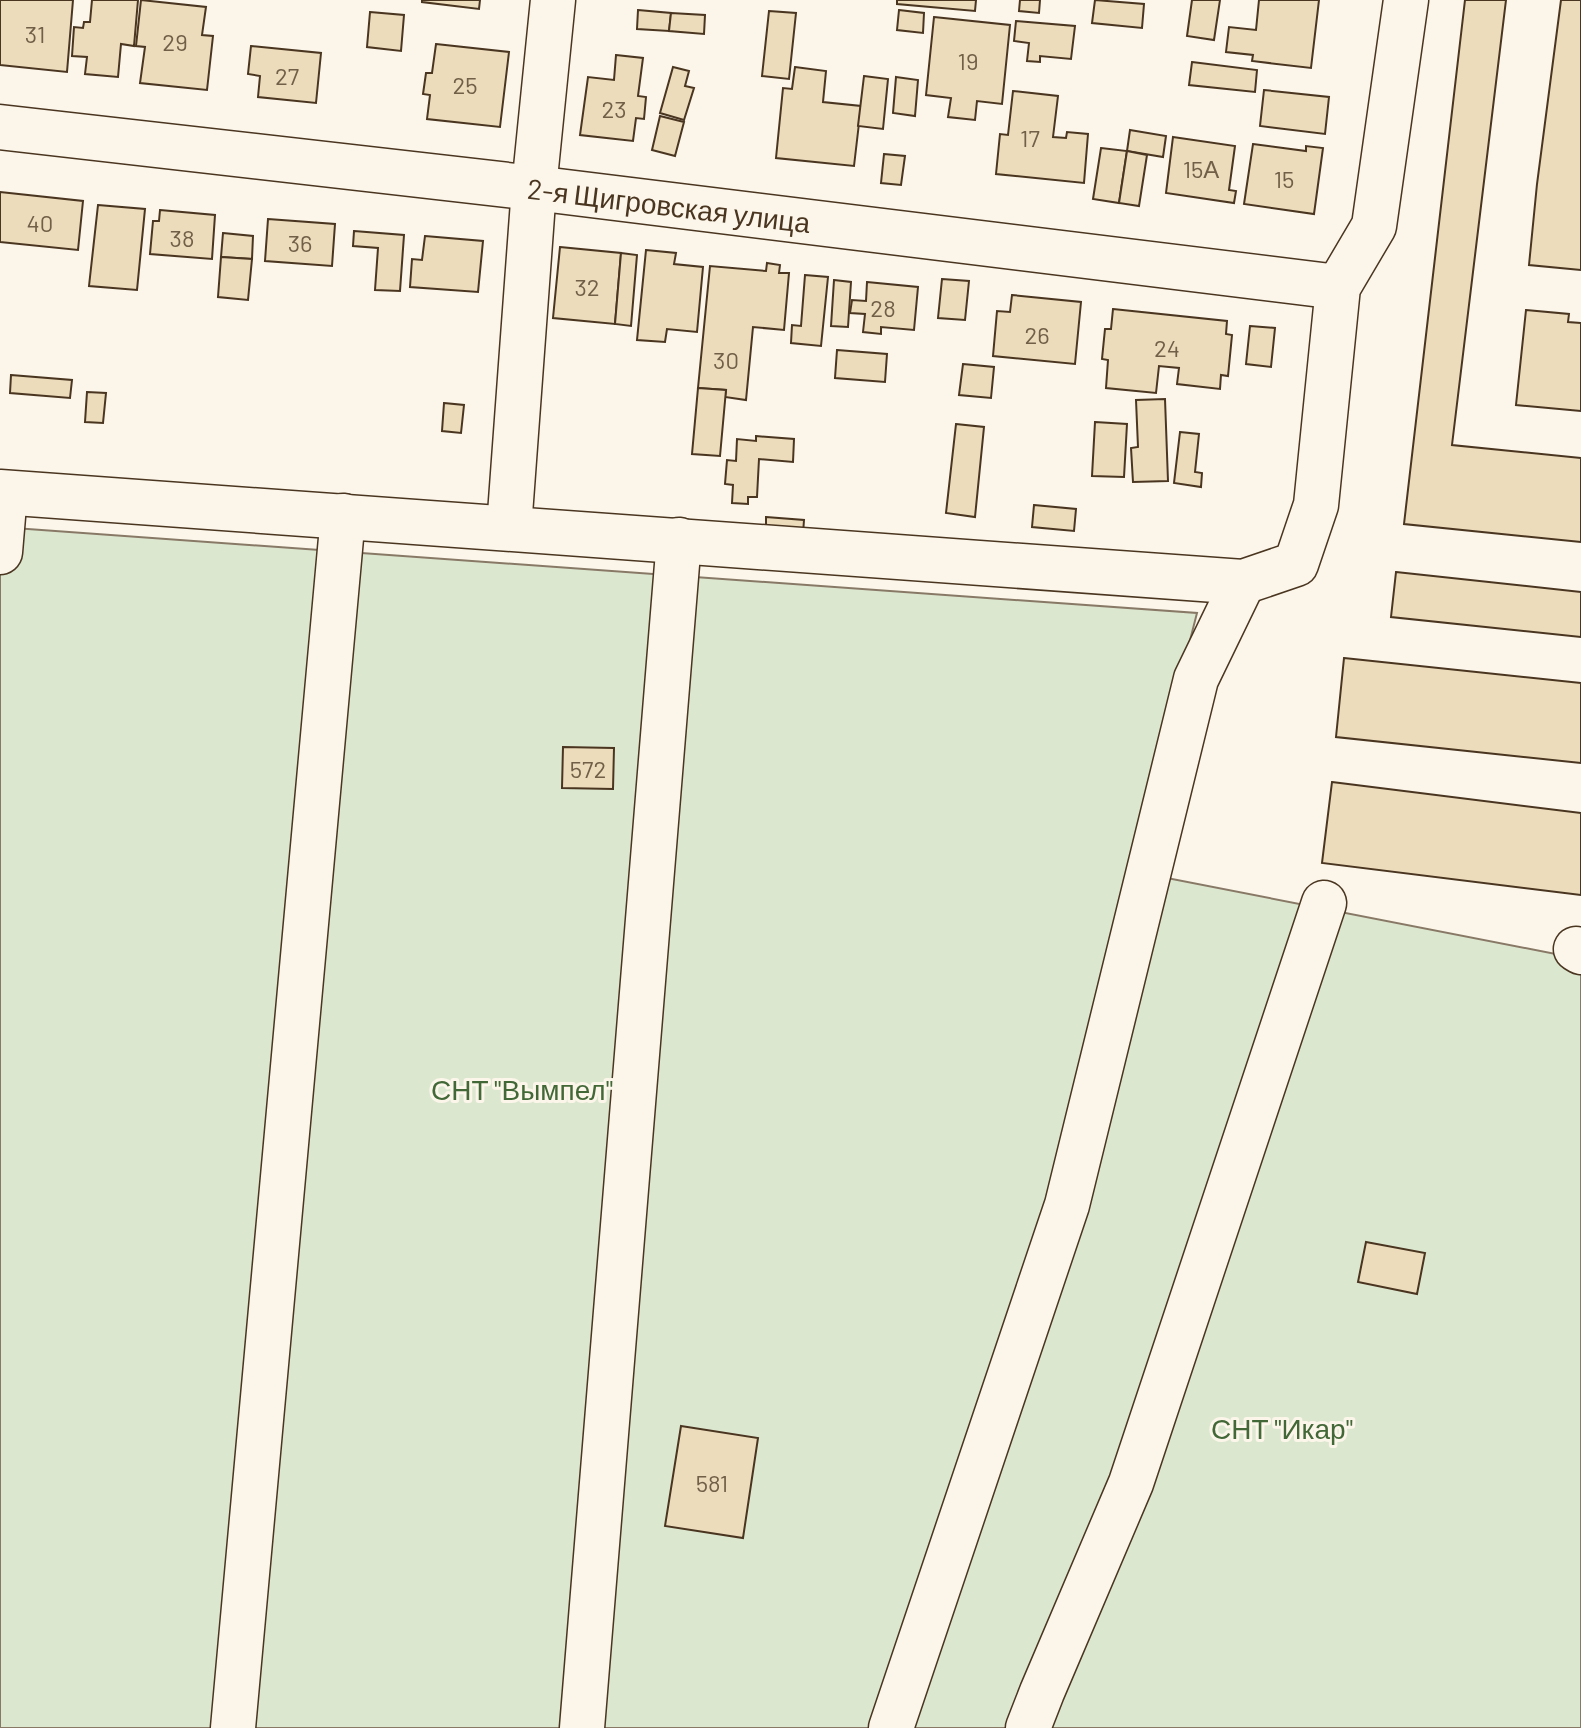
<svg xmlns="http://www.w3.org/2000/svg" width="1581" height="1728" font-family="Barlow,sans-serif">
  <style>
    .green { fill: #dce7d0; stroke: #887966; stroke-width: 2 }
    .building { fill: #ecdcbc; stroke: #4a3520; stroke-width: 2 }
    .lines { fill: none; stroke-linecap: round; stroke-linejoin: round }
    .minor-casing { stroke: #4a3520; stroke-width: 47 }
    .minor { stroke: #fbf6e9; stroke-width: 44 }
    .labels { text-anchor: middle; dominant-baseline: central; stroke-width: 6; stroke-linejoin: round; paint-order: stroke }
    .number-label { font-size: 24px; fill: #725f47 }
    .street-label { font-size: 28px; fill: #4a3520; stroke: #fbf6e9 }
    .park-label { font-size: 28px; fill: #436837; stroke: #fbf6e9 }
  </style>
  <rect width="100%" height="100%" fill="#fbf6e9"/>
  <polygon class="green" points="0,527 1197,613 1131,871 1581,959 1581,1728 0,1728"/>
  <g class="building">
    <polygon points="0,0 73,0 67,72 0,65"/>
    <polygon points="92,0 138,0 134,46 121,44 118,77 85,74 87,57 72,56 74,27 83,28 84,22 90,22"/>
    <polygon points="141,0 206,7 202,35 213,36 207,90 140,83 145,47 136,46"/>
    <polygon points="422,0 480,0 479,9 422,2"/>
    <polygon points="897,0 976,0 975,11 897,4"/>
    <polygon points="1020,0 1040,0 1039,13 1019,11"/>
    <polygon points="1095,0 1144,4 1142,28 1092,23"/>
    <polygon points="1192,0 1220,0 1214,40 1187,36"/>
    <polygon points="1259,0 1319,0 1311,68 1252,61 1253,55 1226,52 1229,27 1256,30"/>
    <polygon points="1465,0 1506,0 1452,445 1581,458 1581,542 1404,524"/>
    <polygon points="1561,0 1581,0 1581,270 1529,265 1537,184"/>
    <polygon points="638,10 671,13 669,31 637,29"/>
    <polygon points="899,10 924,13 923,33 897,30"/>
    <polygon points="769,11 796,13 789,79 762,76"/>
    <polygon points="370,12 404,15 401,51 367,47"/>
    <polygon points="671,13 705,15 704,34 669,31"/>
    <polygon points="934,17 1010,25 1002,104 977,101 975,120 948,117 951,98 926,95"/>
    <polygon points="1016,21 1075,26 1071,59 1040,56 1040,62 1027,61 1029,43 1014,41"/>
    <polygon points="436,44 509,52 500,127 427,119 430,95 423,94 426,73 432,73"/>
    <polygon points="251,46 321,53 316,103 258,97 260,76 248,74"/>
    <polygon points="616,55 643,58 638,96 646,97 644,119 636,118 633,141 580,135 588,77 614,80"/>
    <polygon points="1192,62 1257,70 1255,92 1189,85"/>
    <polygon points="673,67 689,71 685,86 694,88 684,120 660,113"/>
    <polygon points="795,67 826,71 823,102 861,106 854,166 776,158 783,88 792,89"/>
    <polygon points="864,76 888,79 883,129 858,126"/>
    <polygon points="896,77 918,80 915,116 893,113"/>
    <polygon points="1264,90 1329,97 1325,134 1260,126"/>
    <polygon points="1013,91 1058,96 1053,137 1066,138 1067,132 1088,134 1084,183 996,174 1000,134 1008,135"/>
    <polygon points="660,116 684,122 675,156 652,150"/>
    <polygon points="1130,130 1166,136 1163,157 1127,151"/>
    <polygon points="1173,137 1235,146 1229,190 1236,191 1234,203 1166,193"/>
    <polygon points="1253,144 1306,151 1306,146 1323,148 1314,214 1244,204"/>
    <polygon points="1101,148 1127,151 1119,203 1093,199"/>
    <polygon points="1127,151 1147,155 1139,206 1119,203"/>
    <polygon points="884,154 905,156 901,185 881,183"/>
    <polygon points="0,192 83,201 78,250 0,242"/>
    <polygon points="98,205 145,209 137,290 89,286"/>
    <polygon points="160,210 215,215 212,259 150,254 153,221 159,221"/>
    <polygon points="268,219 335,224 332,266 265,261"/>
    <polygon points="354,231 404,235 400,291 375,290 378,248 353,246"/>
    <polygon points="223,233 253,236 252,259 221,257"/>
    <polygon points="425,236 483,241 478,292 410,287 412,259 422,260"/>
    <polygon points="560,247 621,253 615,324 553,318"/>
    <polygon points="646,250 676,253 674,264 703,267 697,332 667,329 665,342 637,340"/>
    <polygon points="621,253 637,255 631,326 615,324"/>
    <polygon points="221,257 252,259 248,300 218,297"/>
    <polygon points="767,263 780,265 779,273 789,273 784,330 753,327 746,400 725,397 726,390 698,388 710,266 766,271"/>
    <polygon points="805,275 828,277 821,346 791,343 792,325 801,326"/>
    <polygon points="942,279 969,281 965,320 938,318"/>
    <polygon points="834,280 851,282 848,327 831,326"/>
    <polygon points="867,282 918,287 914,330 881,327 881,334 863,332 865,314 850,313 852,300 866,301"/>
    <polygon points="1012,295 1081,302 1075,364 993,356 997,311 1010,312"/>
    <polygon points="1113,309 1227,321 1226,334 1232,335 1228,376 1221,375 1220,389 1177,384 1179,368 1159,366 1156,393 1106,388 1108,360 1102,359 1105,329 1111,329"/>
    <polygon points="1526,310 1569,314 1568,322 1581,323 1581,411 1516,405"/>
    <polygon points="1250,326 1275,328 1271,367 1246,364"/>
    <polygon points="837,350 887,354 885,382 835,378"/>
    <polygon points="963,364 994,367 991,398 959,395"/>
    <polygon points="11,375 72,380 70,398 10,393"/>
    <polygon points="698,388 726,390 720,456 692,454"/>
    <polygon points="87,392 106,393 103,423 85,422"/>
    <polygon points="1165,399 1168,481 1133,482 1131,448 1138,447 1136,400"/>
    <polygon points="444,403 464,405 461,433 442,431"/>
    <polygon points="1095,422 1127,424 1124,477 1092,476"/>
    <polygon points="956,424 984,427 975,517 946,513"/>
    <polygon points="1180,432 1199,434 1195,472 1202,473 1201,487 1174,483"/>
    <polygon points="756,436 794,439 793,462 759,459 757,497 748,497 748,504 732,503 733,485 725,484 727,460 736,461 737,439 756,441"/>
    <polygon points="1034,505 1076,509 1074,531 1032,527"/>
    <polygon points="766,517 804,520 803,534 766,531"/>
    <polygon points="1396,572 1581,592 1581,637 1391,617"/>
    <polygon points="1344,658 1581,683 1581,763 1336,737"/>
    <polygon points="563,747 614,748 613,789 562,788"/>
    <polygon points="1332,782 1581,813 1581,895 1322,863"/>
    <polygon points="1366,1242 1425,1253 1417,1294 1358,1282"/>
    <polygon points="681,1426 758,1438 743,1538 665,1526"/>
  </g>
  <g class="lines">
    <defs>
      <g id="minor">
        <polyline points="0,127 534,188 1338,287"/>
        <polyline points="0,492 1243,582 1296,564 1316,505 1338,287 1374,226 1406,0"/>
        <polyline points="509,528 534,188 553,0"/>
        <polyline points="0,552 5,493"/>
        <polyline points="1576,949 1581,952"/>
        <polyline points="233,1728 343,516"/>
        <polyline points="582,1728 679,540"/>
        <polyline points="891,1728 1067,1205 1196,679 1243,582"/>
        <polyline points="1028,1728 1042,1692 1131,1483 1324,903"/>
      </g>
    </defs>
    <use href="#minor" class="minor-casing"/>
    <use href="#minor" class="minor"/>
  </g>
  <g class="labels">
    <g class="number-label">
      <text x="35" y="33">31</text>
      <text x="175" y="41">29</text>
      <text x="968" y="60">19</text>
      <text x="287" y="75">27</text>
      <text x="465" y="84">25</text>
      <text x="614" y="108">23</text>
      <text x="1030" y="137">17</text>
      <text x="1201" y="168">15А</text>
      <text x="1284" y="178">15</text>
      <text x="40" y="222">40</text>
      <text x="182" y="237">38</text>
      <text x="300" y="242">36</text>
      <text x="587" y="286">32</text>
      <text x="883" y="307">28</text>
      <text x="1037" y="334">26</text>
      <text x="1167" y="347">24</text>
      <text x="726" y="359">30</text>
      <text x="588" y="768">572</text>
      <text x="712" y="1482">581</text>
    </g>
    <g class="street-label">
      <text transform="translate(669 205) rotate(7)">2-я Щигровская улица</text>
    </g>
    <g class="park-label">
      <text x="522" y="1089">СНТ "Вымпел"</text>
      <text x="1282" y="1428">СНТ "Икар"</text>
    </g>
  </g>
</svg>
